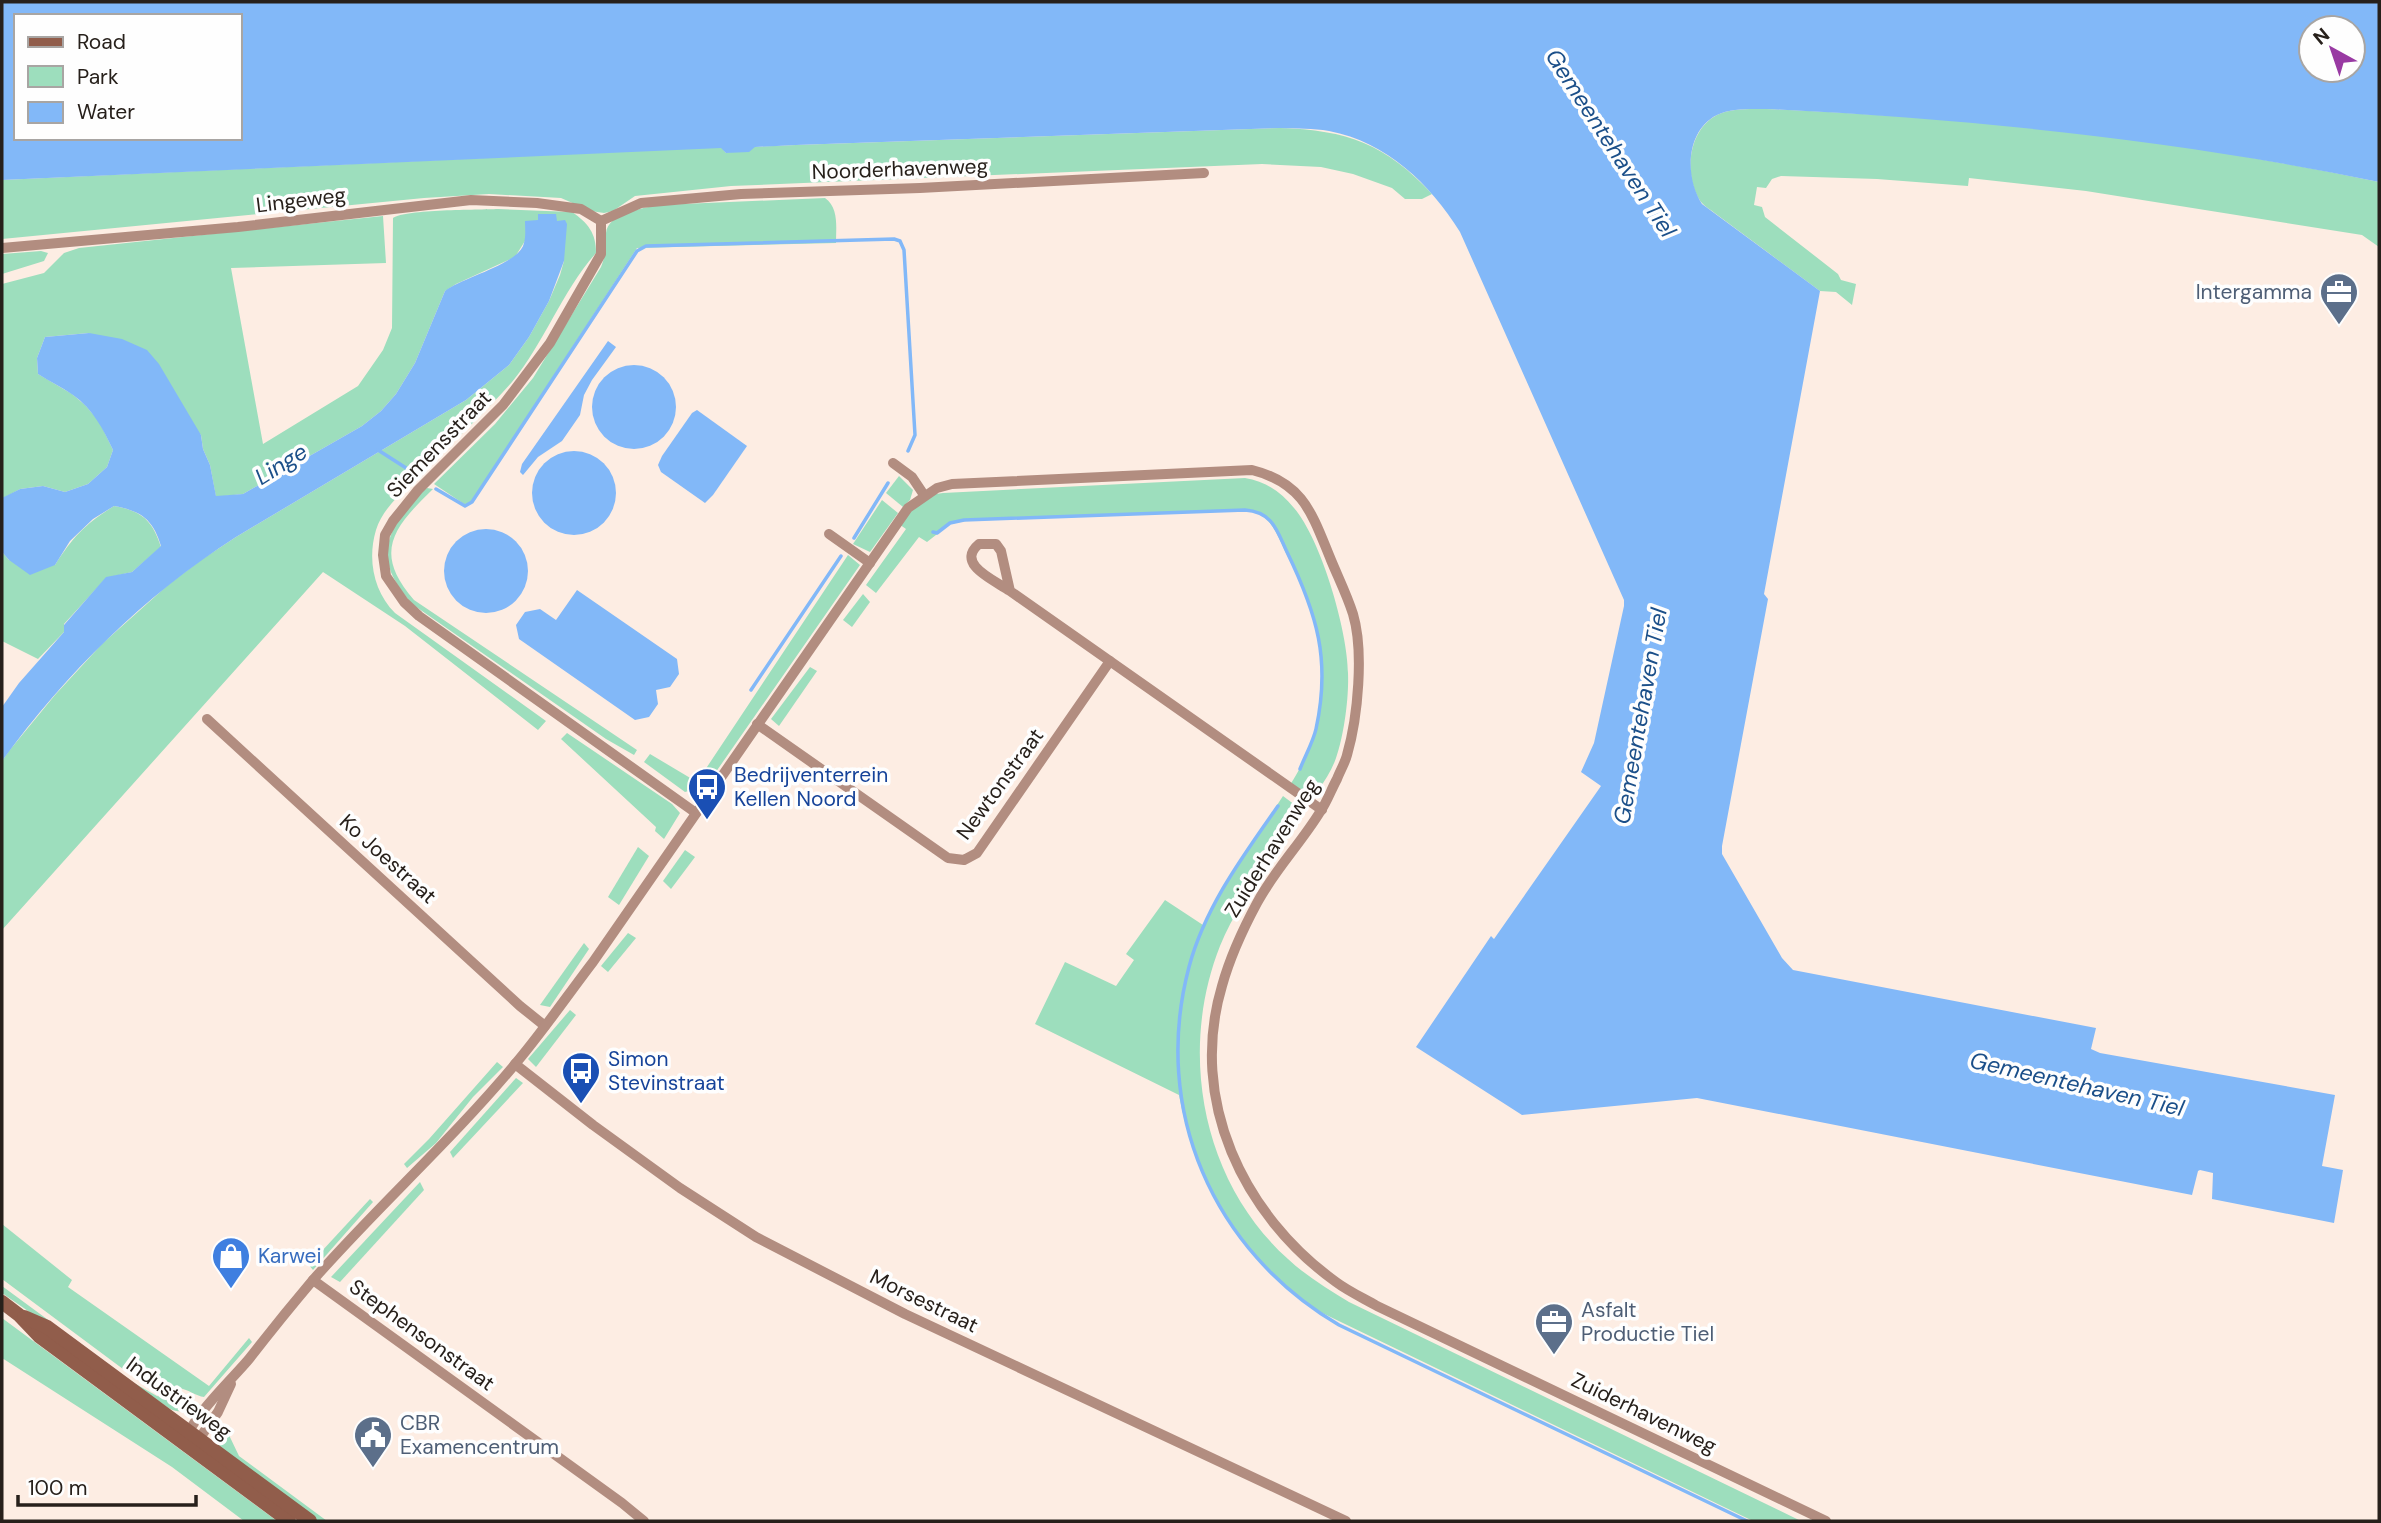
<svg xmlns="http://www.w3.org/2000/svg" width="2381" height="1523" font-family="'DM Sans',sans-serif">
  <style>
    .green { fill: #9ddebd }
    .water { fill: #82b8f8; fill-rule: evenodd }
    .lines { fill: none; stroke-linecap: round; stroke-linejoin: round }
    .stream { stroke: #82b8f8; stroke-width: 3.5 }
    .street { stroke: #b28d80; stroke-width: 10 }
    .secondary { stroke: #915d4b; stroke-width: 14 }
    .labels { text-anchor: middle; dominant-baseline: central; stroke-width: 7; stroke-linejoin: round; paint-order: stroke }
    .street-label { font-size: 21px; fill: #27201b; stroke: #fefefe }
    .service-label { font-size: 21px; fill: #4e5e75; stroke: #fefefe; text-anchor: start }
    .transit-label { font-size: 21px; fill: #164399; stroke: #fefefe; text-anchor: start }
    .shop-label { font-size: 21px; fill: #366cbe; stroke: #fefefe; text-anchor: start }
    .water-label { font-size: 23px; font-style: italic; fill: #1b4f89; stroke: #fefefe }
  </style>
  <rect width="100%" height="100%" fill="#fdede3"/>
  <g class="green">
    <path d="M1766,109C1858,113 1951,119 2042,128C2156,140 2268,159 2379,182V247L2362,235L2086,191L1969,178L1968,186L1877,179L1781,176L1772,179L1766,188L1757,187L1754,205L1762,207L1765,217L1838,274L1841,280L1856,284L1852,305L1836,292L1820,291L1716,214C1710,209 1703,206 1699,199C1684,174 1688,130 1717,115C1731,108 1750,109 1766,109Z"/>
    <path d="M1280,128C1347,130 1386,144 1432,194L1422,199H1405L1392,188L1353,174L1321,167L1262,164L731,186L635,196L613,211L604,213L591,211L561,198L489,194L424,198L2,239V180L721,147L726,153L754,147L796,145Z"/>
    <path d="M825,198C839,208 836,227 836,243L637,248L472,501L467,506L434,484L495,424L533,378L601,267C606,255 605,246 606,233C608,213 644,208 659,205Z"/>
    <path d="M498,209L572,212C588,223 596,233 596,253C562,291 545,342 512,382C488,410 459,435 434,462C415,482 384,503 376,530C367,560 374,592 395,613L546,721L538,730L405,626L323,572L2,930V761L9,751L55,695L102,644L168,585L201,560L236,537L466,400L509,365L529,337L549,301L560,275L564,261L557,221L538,214V220L515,257L456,284L445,291L415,363L396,394L381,411L362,426L243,494L216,497L210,465L203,449L201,435L89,333L45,337L37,358L38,374L72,394L85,405L99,421L113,450L107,467L88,484L65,492L43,486L20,489L2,499V284L44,273L64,253L79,248L383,216L386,263L231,268L263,444L358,386L383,350L392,328L393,218C406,209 478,210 498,209Z"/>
    <polygon points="41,251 48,253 44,261 2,274 2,254"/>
    <polygon points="899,476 913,490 910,500 903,507 886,493"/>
    <path d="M1245,478C1265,481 1281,492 1294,508C1321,539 1348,632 1348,673C1349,698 1344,735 1336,758C1332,770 1325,780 1318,791C1306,795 1300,793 1290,785C1339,709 1328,629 1286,553C1280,541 1273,520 1259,514C1241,507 1214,512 1195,512C1119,513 1042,518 966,521L950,524L927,542L919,537L876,593L866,585L906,529L896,522L929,495L943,493Z"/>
    <path d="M427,488L433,489C394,527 372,552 414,600L637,750L634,755L606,739L412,604C387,574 377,552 401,516C409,505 415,496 427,488Z"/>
    <polygon points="882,500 898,513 870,552 853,544"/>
    <path d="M114,506C141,511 152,519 161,547L132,572L106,578L64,624V632L38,659L2,641V552L9,560L55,565C73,537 85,524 114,506Z"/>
    <polygon points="848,555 860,565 704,789 702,787 685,792 644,762 650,754 697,782"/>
    <polygon points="863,594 870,602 852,627 843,620"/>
    <polygon points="810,667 817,671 779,726 771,719"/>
    <polygon points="567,733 672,804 680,813 664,839 655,831 656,827 561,739"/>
    <path d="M1283,796L1295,805L1299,821C1273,861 1238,901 1220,946C1178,1052 1202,1182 1288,1259C1306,1276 1328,1289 1349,1302L1801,1521H1753L1316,1310C1238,1253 1197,1190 1179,1095L1035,1024L1065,962L1116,986L1134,960L1126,954L1165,900L1203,925L1227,881Z"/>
    <polygon points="638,847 649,856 619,905 608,897"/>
    <polygon points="685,850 695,857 671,889 663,881"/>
    <polygon points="628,933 636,938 608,972 601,966"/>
    <polygon points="584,943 589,949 550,1007 540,1005"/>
    <polygon points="570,1010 576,1015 536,1067 528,1059"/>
    <polygon points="497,1062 503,1067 473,1097 436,1143 407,1168 404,1164 429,1139"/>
    <polygon points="516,1078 523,1083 453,1158 450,1152"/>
    <polygon points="420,1182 424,1190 340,1282 331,1277"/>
    <polygon points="370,1199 373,1202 313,1270 309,1265"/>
    <path d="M2,1224L72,1280L68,1287L209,1386L249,1338L252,1342L204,1397C196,1396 191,1391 183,1389C157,1381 148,1386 123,1369L2,1279Z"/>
    <path d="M2,1286L134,1383L157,1396L201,1405C190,1410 181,1414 170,1409L2,1293Z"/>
    <polygon points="2,1318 277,1521 244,1521 172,1467 2,1358"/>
    <polygon points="218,1423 228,1433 239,1456 327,1521 314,1521 219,1446 217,1432"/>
  </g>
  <g class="water">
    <path d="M2,2H2379V182C2177,140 1972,119 1766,109C1750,109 1731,108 1717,115C1685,131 1685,178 1702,204L1820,291L1764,594L1768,599L1722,846V854L1782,958L1793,970L2096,1028L2091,1049L2100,1053L2335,1095L2322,1166L2343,1170L2334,1223L2212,1199L2213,1173L2200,1170L2198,1171L2192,1195L1697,1098L1522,1115L1416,1047L1491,936L1494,939L1601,786L1581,772L1594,743L1624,606V600L1460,232C1430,184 1387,142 1329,131C1313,128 1296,129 1280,128L796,145L755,147L749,152L726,153L721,148L2,180ZM16,16H240V138H16ZM2353,28V70H2311V28Z"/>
    <path d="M538,214H556L557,221L565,220L567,224L564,261L549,301L529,337L509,365L466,400L236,537C144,596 66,673 2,761V707L19,683L64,632V625L106,577L132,572L161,546C153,519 141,511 114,506L93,519L70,541L55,565L30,575L9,560L2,552V498L20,489L43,486L65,492L88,484L107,467L113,450C103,429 93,409 73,395C62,387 50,382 38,374L37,358L45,337L89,333L122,339L147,350L159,364L201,435L203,449L210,465L216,496L243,494L362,426L381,411L396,394L415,363L445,291C463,277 520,264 524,243C526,236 525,228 525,221L538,220Z"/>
    <polygon points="608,341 616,347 592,380 584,395 580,415 562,441 538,457 523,475 520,472 522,464"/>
    <circle cx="634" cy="407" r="42"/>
    <polygon points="697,410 747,446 713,495 705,503 661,472 658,465 662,456 692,413"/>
    <circle cx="574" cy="493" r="42"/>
    <circle cx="486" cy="571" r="42"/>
    <polygon points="577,590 677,659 679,674 670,687 656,690 658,704 649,717 635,720 519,639 516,625 525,612 540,609 556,620"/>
  </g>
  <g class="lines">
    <g class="stream">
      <polyline points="378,450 417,475"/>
      <polyline points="436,489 465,506 472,502 637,251 646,246 894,239 900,241 904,250 915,435 908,451"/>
      <path d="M933,532L937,533L950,523L964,520L1245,510C1273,512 1277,531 1287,552C1317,614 1331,660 1316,729C1313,742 1305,756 1300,769"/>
      <polyline points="854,538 888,483"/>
      <polyline points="751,690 841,556"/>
      <path d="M1278,806C1243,856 1205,907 1189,967C1151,1110 1213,1251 1339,1325L1747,1521"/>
    </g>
    <g class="street">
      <polyline points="601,221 601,254 550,343 503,405 418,490 393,521 385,535 383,555 386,576 404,602 419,616 696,813"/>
      <polyline points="601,221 641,203 741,194 920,188 1204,173"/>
      <polyline points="2,248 238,227 471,200 537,203 581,209 601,221"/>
      <polyline points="893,463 912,477 924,495"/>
      <polyline points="829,534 870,563"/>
      <path d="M1010,591C994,580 955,564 979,544H996L1001,551L1010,591L1322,810"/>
      <polyline points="207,719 520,1006 545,1026"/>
      <polyline points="757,724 948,858 964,860 977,853 1110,661"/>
      <polyline points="515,1064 593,1125 680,1188 756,1237 905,1314 1346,1521"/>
      <polyline points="313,1280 622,1503 644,1521"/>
      <path d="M188,1437C189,1420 236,1375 249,1359C270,1332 291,1306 313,1280C378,1206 452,1140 516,1063C543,1031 567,996 593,962L908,508L937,488L952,484L1252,470C1304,483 1312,514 1331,560C1338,577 1347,595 1353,614C1364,651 1358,717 1347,755C1345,763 1340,771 1337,779C1331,790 1327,802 1320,812C1301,843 1274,871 1257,903C1243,929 1230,957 1222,986C1188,1100 1243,1215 1336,1282C1348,1291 1363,1298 1377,1306L1826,1521"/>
      <polyline points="195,1441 199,1439 218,1412 231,1384"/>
    </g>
    <g class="secondary">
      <polyline points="2,1302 19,1315 39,1336 289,1521"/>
      <polyline points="24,1317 47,1327 310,1521"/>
    </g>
  </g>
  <defs>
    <symbol id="office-pin" viewBox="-11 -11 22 30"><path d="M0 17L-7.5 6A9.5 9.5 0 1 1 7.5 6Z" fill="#5c6f8a" stroke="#fefefe"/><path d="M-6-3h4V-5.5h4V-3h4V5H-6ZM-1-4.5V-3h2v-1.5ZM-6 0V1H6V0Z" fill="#fff"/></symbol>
    <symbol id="bus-pin" viewBox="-11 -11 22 30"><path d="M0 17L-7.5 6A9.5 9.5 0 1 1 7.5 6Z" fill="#1a4fb4" stroke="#fefefe"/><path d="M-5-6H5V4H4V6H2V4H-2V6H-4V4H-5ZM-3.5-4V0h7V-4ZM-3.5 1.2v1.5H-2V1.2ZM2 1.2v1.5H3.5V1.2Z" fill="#fff"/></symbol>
    <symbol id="shop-pin" viewBox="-11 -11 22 30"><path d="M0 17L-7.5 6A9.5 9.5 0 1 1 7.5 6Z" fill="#3f7fe0" stroke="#fefefe"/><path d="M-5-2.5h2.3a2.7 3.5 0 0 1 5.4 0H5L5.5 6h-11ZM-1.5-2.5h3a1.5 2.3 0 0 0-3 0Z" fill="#fff"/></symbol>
    <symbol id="civic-pin" viewBox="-11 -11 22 30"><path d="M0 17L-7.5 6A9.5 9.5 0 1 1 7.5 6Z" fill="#5c6f8a" stroke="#fefefe"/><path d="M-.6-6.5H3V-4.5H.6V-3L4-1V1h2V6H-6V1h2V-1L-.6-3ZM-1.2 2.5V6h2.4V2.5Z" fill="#fff"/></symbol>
  </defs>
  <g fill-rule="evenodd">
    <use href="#office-pin" x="2317" y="270" width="44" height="60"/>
    <use href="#bus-pin" x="685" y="765" width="44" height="60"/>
    <use href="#bus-pin" x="559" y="1049" width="44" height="60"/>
    <use href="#shop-pin" x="209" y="1234" width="44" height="60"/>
    <use href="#office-pin" x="1532" y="1300" width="44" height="60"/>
    <use href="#civic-pin" x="351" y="1413" width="44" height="60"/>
  </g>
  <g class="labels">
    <g class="street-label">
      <text transform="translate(900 169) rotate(-2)">Noorderhavenweg</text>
      <text transform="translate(301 200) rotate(-7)">Lingeweg</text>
      <text transform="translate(439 444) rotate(-46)">Siemensstraat</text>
      <text transform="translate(1000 784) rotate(-54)">Newtonstraat</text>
      <text transform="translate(1272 848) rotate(-58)">Zuiderhavenweg</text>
      <text transform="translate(388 859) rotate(42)">Ko Joestraat</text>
      <text transform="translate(924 1301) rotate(26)">Morsestraat</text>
      <text transform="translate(422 1335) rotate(36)">Stephensonstraat</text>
      <text transform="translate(179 1398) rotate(36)">Industrieweg</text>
      <text transform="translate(1644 1413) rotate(26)">Zuiderhavenweg</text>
    </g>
    <g class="service-label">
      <text x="2312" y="292" text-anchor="end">Intergamma</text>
      <text x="1581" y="1310">Asfalt<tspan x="1581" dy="24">Productie Tiel</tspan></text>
      <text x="400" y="1423">CBR<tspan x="400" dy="24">Examencentrum</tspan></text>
    </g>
    <g class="transit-label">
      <text x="734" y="775">Bedrijventerrein<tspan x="734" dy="24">Kellen Noord</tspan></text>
      <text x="608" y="1059">Simon<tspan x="608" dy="24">Stevinstraat</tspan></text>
    </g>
    <g class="shop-label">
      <text x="258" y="1256">Karwei</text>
    </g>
    <g class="water-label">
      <text transform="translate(1611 143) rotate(57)">Gemeentehaven Tiel</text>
      <text transform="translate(281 464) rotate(-32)">Linge</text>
      <text transform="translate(1640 716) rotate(-80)">Gemeentehaven Tiel</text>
      <text transform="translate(2077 1084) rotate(13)">Gemeentehaven Tiel</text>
    </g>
  </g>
  <rect width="2381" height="1523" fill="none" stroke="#27201b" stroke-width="7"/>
  <rect x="14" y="14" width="228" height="126" fill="#fefefe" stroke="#a8a5a3" stroke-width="2"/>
  <rect x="28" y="37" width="35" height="10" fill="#915d4b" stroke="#a8a5a3" stroke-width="2"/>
  <text x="77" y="49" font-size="21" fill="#27201b">Road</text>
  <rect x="28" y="66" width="35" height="21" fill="#9ddebd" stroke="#a8a5a3" stroke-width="2"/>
  <text x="77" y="84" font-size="21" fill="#27201b">Park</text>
  <rect x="28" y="102" width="35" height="21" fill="#82b8f8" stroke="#a8a5a3" stroke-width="2"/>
  <text x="77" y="119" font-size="21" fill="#27201b">Water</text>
  <g transform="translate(2332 49) rotate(320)"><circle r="33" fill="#fefefe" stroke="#a8a5a3" stroke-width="2"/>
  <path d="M0-5L12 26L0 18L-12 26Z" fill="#993aa3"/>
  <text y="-10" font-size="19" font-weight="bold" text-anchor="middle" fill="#27201b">N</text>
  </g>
  <path d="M18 1495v10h178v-10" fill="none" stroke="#27201b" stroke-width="3.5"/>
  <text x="28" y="1495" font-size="21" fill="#27201b" stroke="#fefefe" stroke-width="5" paint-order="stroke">100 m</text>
</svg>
